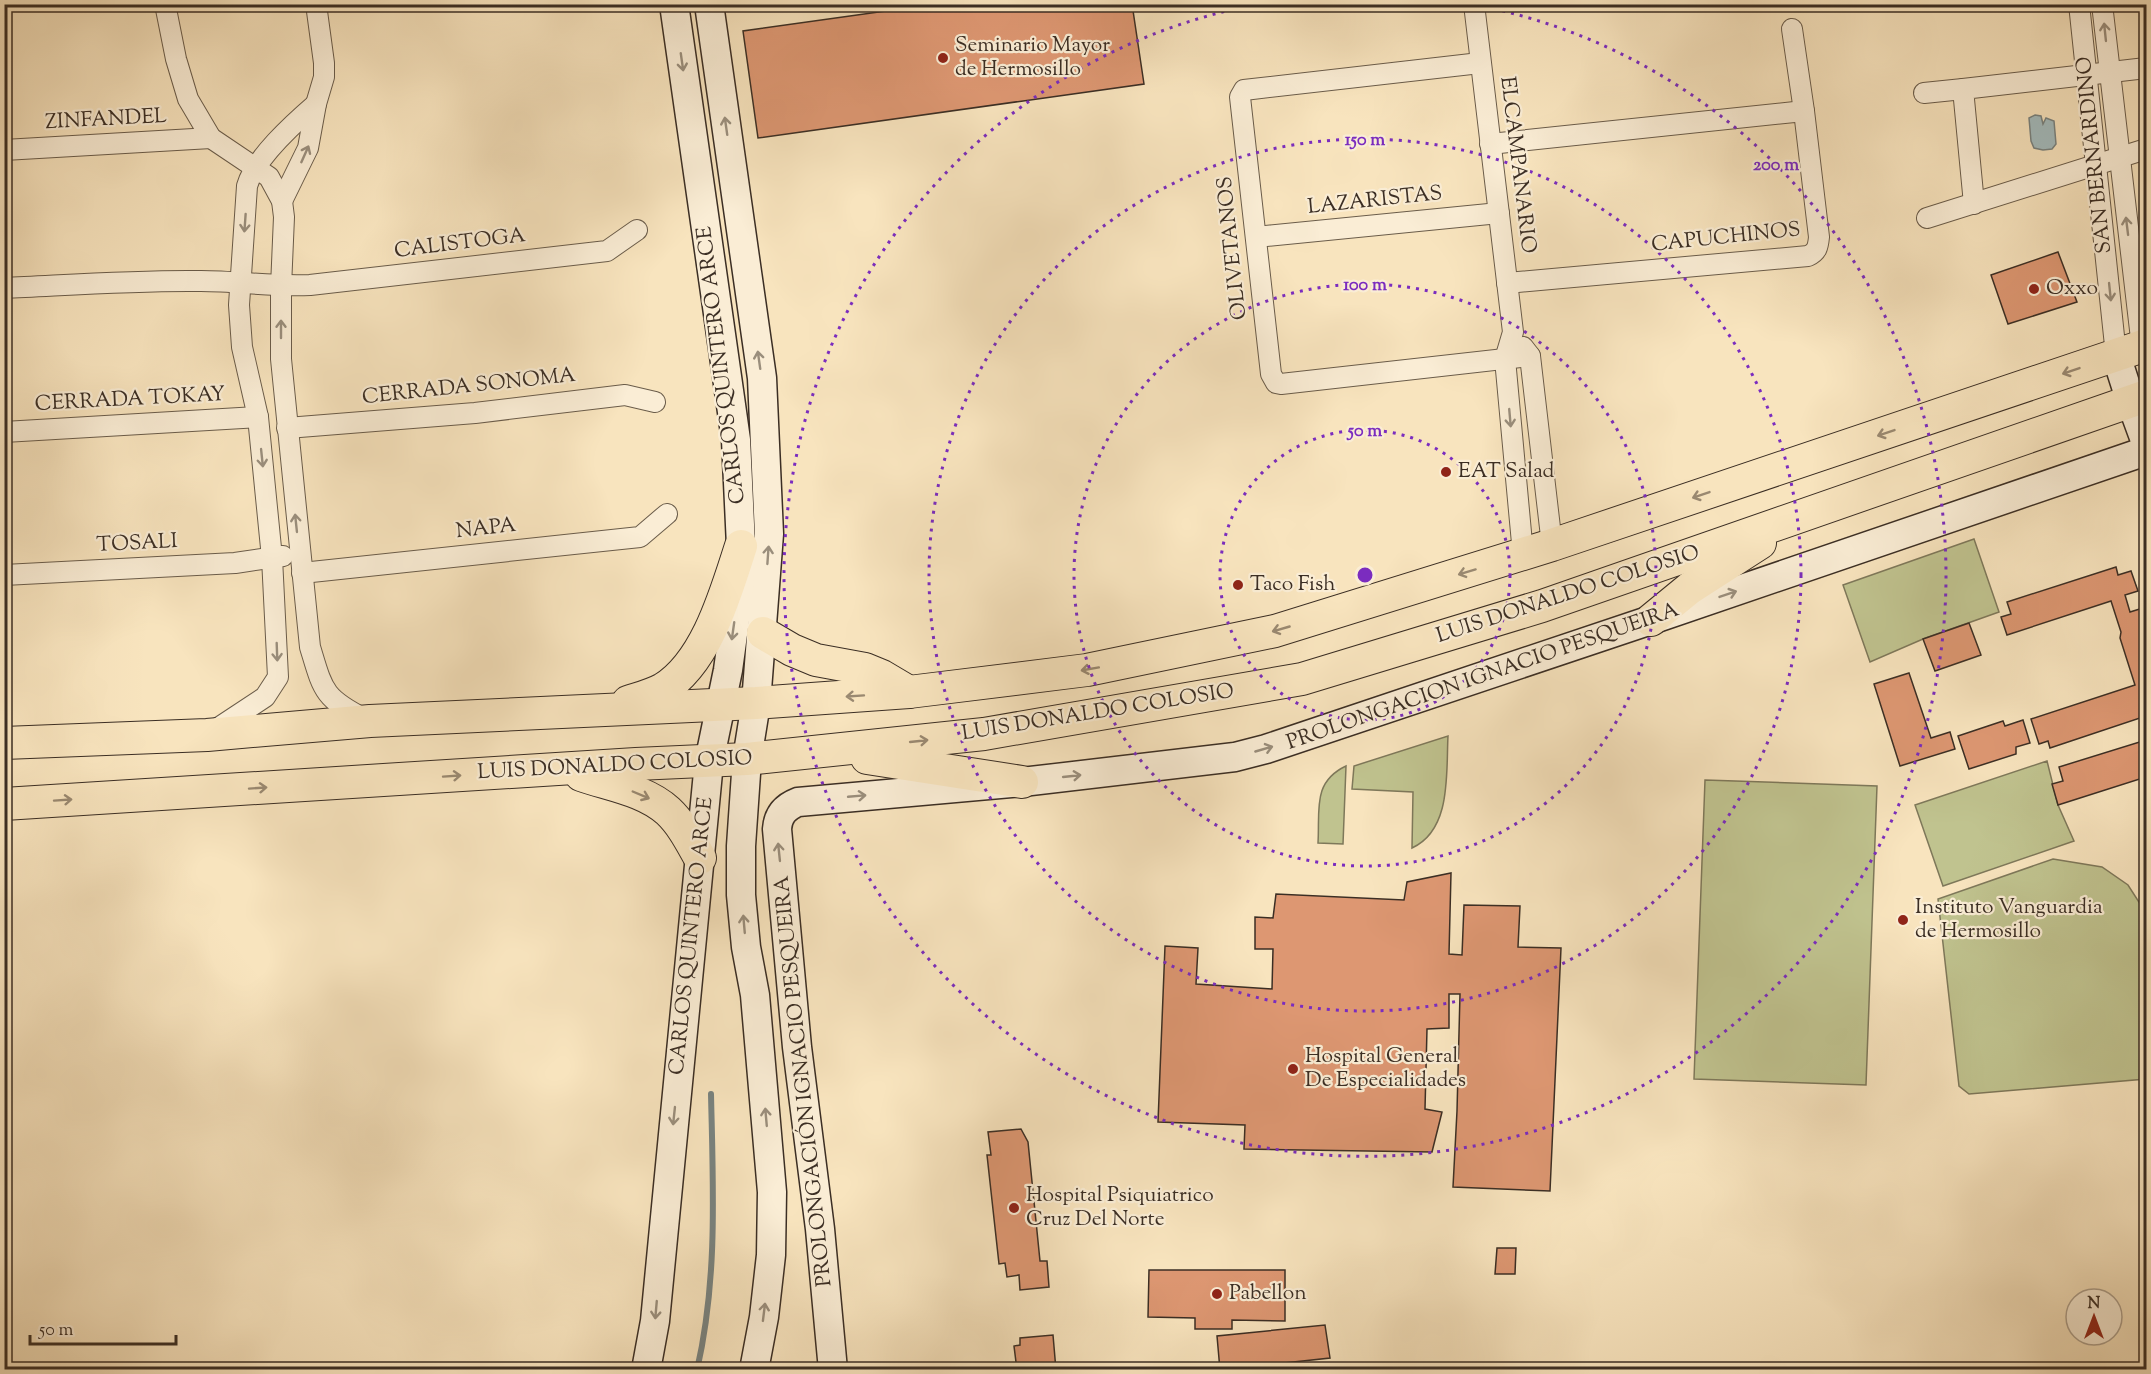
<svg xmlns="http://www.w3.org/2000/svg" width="2151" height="1374" font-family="'Sorts Mill Goudy',serif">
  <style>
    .green { fill: #c0c38f; stroke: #7e785a; stroke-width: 1.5 }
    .water { fill: #a3bbbd; stroke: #798380; stroke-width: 1.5 }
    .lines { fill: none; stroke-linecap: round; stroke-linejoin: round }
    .stream { stroke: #798380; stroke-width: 6 }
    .building { fill: #dd9772; stroke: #3b2e24; stroke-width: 1.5 }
    .street-casing { stroke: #6a5c4a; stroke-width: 22 }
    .secondary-casing { stroke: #3b2e24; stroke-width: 31 }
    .primary-casing { stroke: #3b2e24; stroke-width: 34 }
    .street { stroke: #faedd5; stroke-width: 20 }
    .secondary { stroke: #faedd5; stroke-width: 28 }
    .primary { stroke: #f8e4be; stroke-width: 32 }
    .oneway { stroke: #9a8e7c }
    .oneway2 { stroke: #9a8971 }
    .ring { fill: none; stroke: #7b2cbf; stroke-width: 3; stroke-dasharray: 3 6 }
    .poi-dot { fill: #8f2418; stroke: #faedd5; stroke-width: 2 }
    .labels { text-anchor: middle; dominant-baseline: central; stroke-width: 4.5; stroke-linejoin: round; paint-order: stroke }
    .poi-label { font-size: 21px; fill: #3b2e24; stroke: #faedd5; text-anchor: start }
    .street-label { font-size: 21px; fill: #3b2e24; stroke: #faedd5 }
    .centre { fill: #7b2cbf; stroke: #faedd5; stroke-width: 3 }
    .ring-label { font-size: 18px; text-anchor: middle; font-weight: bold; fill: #7b2cbf; stroke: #faedd5; stroke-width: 4.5; stroke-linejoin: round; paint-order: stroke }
  </style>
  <rect width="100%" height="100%" fill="#f8e4be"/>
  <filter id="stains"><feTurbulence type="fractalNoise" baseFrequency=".00333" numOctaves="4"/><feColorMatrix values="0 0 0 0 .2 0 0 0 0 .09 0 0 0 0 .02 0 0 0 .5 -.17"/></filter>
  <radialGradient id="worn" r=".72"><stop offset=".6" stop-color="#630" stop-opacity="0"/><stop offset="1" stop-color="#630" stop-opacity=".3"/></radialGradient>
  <g class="green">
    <polygon points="1974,539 1999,612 1923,639 1870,662 1843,585"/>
    <path d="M1448,736C1446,772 1452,830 1412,848L1413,792L1352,789L1354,766Z"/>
    <polygon points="2047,761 2058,805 2074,841 1943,886 1915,805"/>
    <path d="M1346,766L1343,844L1318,843C1320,810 1312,782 1346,766Z"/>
    <polygon points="1705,780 1877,786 1866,1085 1694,1079"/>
    <polygon points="2053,859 2102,867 2128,885 2146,913 2146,1079 1969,1094 1959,1086 1938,899"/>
  </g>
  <polygon class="water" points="2035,115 2041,116 2043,124 2046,118 2054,121 2056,144 2052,149 2043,150 2034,148 2031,141 2029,118"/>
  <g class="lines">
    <path class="stream" d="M697,1370C718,1279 713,1186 711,1094"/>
  </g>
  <g class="building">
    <polygon points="936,4 1132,4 1144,84 758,138 743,31"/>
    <polygon points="2058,252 2077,302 2008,324 1991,275"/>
    <polygon points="2116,567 2118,575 2131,571 2138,591 2125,595 2130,612 2146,607 2146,716 2050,748 2048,741 2039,744 2031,719 2135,685 2120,638 2121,632 2111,601 2007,635 2001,617 2011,614 2007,602"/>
    <polygon points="1969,623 1981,655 1935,671 1923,639"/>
    <polygon points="1909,673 1931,738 1950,732 1955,749 1900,766 1874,684"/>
    <polygon points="2023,720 2030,743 2016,747 2016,754 1969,769 1958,736 2003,721 2005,726"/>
    <polygon points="2146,740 2146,777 2058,805 2052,784 2063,781 2059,767"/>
    <polygon points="1451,873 1449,954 1462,955 1464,905 1520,906 1518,947 1561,948 1550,1191 1453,1187 1457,1111 1460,994 1449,994 1449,1028 1427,1029 1425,1109 1442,1112 1432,1152 1244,1149 1245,1125 1158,1122 1165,946 1198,948 1196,984 1272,989 1273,949 1255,949 1255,917 1273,918 1276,894 1404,900 1407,882"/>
    <polygon points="1021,1129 1028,1142 1040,1261 1047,1261 1049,1287 1020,1290 1019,1275 1007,1277 1005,1263 999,1264 987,1155 991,1155 988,1132"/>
    <polygon points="1497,1248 1516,1248 1515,1274 1495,1274"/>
    <polygon points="1149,1270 1285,1270 1285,1321 1232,1320 1232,1329 1195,1329 1195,1318 1148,1317"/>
    <polygon points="1325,1325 1330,1358 1220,1370 1217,1336"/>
    <polygon points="1053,1335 1056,1370 1017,1370 1014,1346 1020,1345 1020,1338"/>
  </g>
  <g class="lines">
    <defs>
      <g id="street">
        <path d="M165,4L176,59L188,99L211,138L269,177L282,201L284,217L281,287V359L310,647C323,690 323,698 365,719"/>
        <polyline points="1474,4 1513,332 1505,359 1523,554"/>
        <polyline points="2079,4 2116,355"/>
        <polyline points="2102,4 2142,347"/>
        <polyline points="1792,29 1804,111"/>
        <polyline points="1480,63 1244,90 1240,97 1271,374 1276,383 1281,384 1530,356"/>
        <polyline points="1924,93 1963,89"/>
        <path d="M1490,144L1804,111L1819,237C1818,247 1817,252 1808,256L1507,283"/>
        <polyline points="4,150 211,138"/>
        <polyline points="282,201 308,148 316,104 324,77 324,63 316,4"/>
        <polyline points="1974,204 1963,89 2146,68"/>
        <polyline points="1927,218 2146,149"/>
        <polyline points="1256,237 1499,213"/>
        <path d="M4,288C70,285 136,280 201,281C238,281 273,287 310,285L607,251L637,230"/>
        <polyline points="1523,347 1530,356 1552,545"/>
        <polyline points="287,428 475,413 625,395 655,402"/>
        <polyline points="4,432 258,417"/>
        <polyline points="302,573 640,537 667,514"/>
        <polyline points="4,575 235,563 283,556"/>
        <path d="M215,730L265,697L278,677L272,558L258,417L242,347L239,305L247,186C255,158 294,123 316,104"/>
      </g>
      <g id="secondary">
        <polyline points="709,4 762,378 769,534 756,703 747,759 741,846 741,895 746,947 755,995 772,1192 771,1255 764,1317 754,1370"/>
        <polyline points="2116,355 2131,402 2146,443"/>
        <polyline points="646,1370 655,1321 709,762 728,670 739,591 741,546 736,440 674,4"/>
        <path d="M833,1370L820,1229L797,1047L777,829C778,815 785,807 798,802L1022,782L1235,757L1266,749L1651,620L2146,451"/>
      </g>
      <g id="primary">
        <polyline points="1651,620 1690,588 1760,543"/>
        <polyline points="763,633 792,650 816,660 865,669 882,676 909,692"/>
        <path d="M628,702C640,698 652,695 663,689C707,662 726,592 741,546"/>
        <polyline points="4,743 207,735 370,721 756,703 909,692 1087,670 1275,631 1552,545 2146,345"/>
        <polyline points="867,758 1022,782"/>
        <path d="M581,775C610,785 645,790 668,811C682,824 691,842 700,858"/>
        <polyline points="4,804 636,764 747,759 984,734 1302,679 1542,606 2146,396"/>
      </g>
    </defs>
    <use href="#street" class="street-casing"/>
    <use href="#secondary" class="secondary-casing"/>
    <use href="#primary" class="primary-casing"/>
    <use href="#street" class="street"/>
    <use href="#secondary" class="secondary"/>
    <use href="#primary" class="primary"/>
  </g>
  <defs><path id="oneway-shaft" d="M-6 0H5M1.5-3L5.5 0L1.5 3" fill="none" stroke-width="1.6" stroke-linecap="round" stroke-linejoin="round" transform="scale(1.5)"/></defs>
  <g class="oneway">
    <use href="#oneway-shaft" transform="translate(2105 32) rotate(-96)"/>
    <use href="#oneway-shaft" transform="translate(682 62) rotate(82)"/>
    <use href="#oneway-shaft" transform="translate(726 126) rotate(-98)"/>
    <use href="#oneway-shaft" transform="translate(305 154) rotate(-66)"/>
    <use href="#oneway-shaft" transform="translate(245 223) rotate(94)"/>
    <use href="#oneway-shaft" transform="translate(2127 226) rotate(-97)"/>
    <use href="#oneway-shaft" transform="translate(2110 292) rotate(84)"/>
    <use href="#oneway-shaft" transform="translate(281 329) rotate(-90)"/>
    <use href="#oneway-shaft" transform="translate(759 360) rotate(-98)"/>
    <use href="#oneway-shaft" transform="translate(1510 418) rotate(85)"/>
    <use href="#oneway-shaft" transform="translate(262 458) rotate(84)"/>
    <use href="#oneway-shaft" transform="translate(296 523) rotate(-96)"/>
    <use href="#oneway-shaft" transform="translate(768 555) rotate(-86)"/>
    <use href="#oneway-shaft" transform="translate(1728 594) rotate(-19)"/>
    <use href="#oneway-shaft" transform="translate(733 631) rotate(98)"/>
    <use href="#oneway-shaft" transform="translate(277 652) rotate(88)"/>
    <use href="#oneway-shaft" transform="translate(1264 749) rotate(-16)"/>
    <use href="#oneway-shaft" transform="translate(1072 776) rotate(-6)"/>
    <use href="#oneway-shaft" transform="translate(857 796) rotate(-5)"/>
    <use href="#oneway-shaft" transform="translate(779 852) rotate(-96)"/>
    <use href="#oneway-shaft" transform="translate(744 924) rotate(-95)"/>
    <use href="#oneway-shaft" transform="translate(674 1116) rotate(96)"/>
    <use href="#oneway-shaft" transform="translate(766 1117) rotate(-95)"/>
    <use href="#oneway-shaft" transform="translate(656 1310) rotate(95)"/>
    <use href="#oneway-shaft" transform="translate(764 1312) rotate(-83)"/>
  </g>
  <g class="oneway2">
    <use href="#oneway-shaft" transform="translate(2071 371) rotate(161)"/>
    <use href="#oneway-shaft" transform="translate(1886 433) rotate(161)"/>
    <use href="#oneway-shaft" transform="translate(1701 495) rotate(161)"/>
    <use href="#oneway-shaft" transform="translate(1467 572) rotate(163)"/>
    <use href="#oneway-shaft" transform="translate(1281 629) rotate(164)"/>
    <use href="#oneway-shaft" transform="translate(1090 669) rotate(170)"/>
    <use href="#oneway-shaft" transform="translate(855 696) rotate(176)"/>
    <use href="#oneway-shaft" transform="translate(919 741) rotate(-6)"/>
    <use href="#oneway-shaft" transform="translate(452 776) rotate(-4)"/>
    <use href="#oneway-shaft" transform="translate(258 788) rotate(-4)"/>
    <use href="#oneway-shaft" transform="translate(641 795) rotate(23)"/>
    <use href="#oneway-shaft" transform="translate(63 800) rotate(-4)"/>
  </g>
  <g class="ring">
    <circle cx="1365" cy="575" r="145"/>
    <circle cx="1365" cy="575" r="291"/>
    <circle cx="1365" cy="575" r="436"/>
    <path d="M1476 5A581 581 0 1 1 1254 5"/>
  </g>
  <g class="poi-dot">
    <circle cx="943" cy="58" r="6"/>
    <circle cx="2034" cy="289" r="6"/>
    <circle cx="1446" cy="472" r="6"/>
    <circle cx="1238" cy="585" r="6"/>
    <circle cx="1903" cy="920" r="6"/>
    <circle cx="1293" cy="1069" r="6"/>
    <circle cx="1014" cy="1208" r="6"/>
    <circle cx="1217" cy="1294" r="6"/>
  </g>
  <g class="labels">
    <g class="poi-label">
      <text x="955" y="46">Seminario Mayor<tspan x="955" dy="24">de Hermosillo</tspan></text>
      <text x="2046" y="289">Oxxo</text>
      <text x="1458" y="472">EAT Salad</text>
      <text x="1250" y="585">Taco Fish</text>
      <text x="1915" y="908">Instituto Vanguardia<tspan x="1915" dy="24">de Hermosillo</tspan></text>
      <text x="1305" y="1057">Hospital General<tspan x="1305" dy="24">De Especialidades</tspan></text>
      <text x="1026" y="1196">Hospital Psiquiatrico<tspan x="1026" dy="24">Cruz Del Norte</tspan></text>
      <text x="1229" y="1294">Pabellon</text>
    </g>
    <g class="street-label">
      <text transform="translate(106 120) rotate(-3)">ZINFANDEL</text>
      <text transform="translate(2095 155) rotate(-96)">SAN BERNARDINO</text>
      <text transform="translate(1517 165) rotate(83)">ELCAMPANARIO</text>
      <text transform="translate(1375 201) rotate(-6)">LAZARISTAS</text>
      <text transform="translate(1726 238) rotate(-6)">CAPUCHINOS</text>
      <text transform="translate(460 244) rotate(-7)">CALISTOGA</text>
      <text transform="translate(1233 248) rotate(-96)">OLIVETANOS</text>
      <text transform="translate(722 365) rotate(-97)">CARLOS QUINTERO ARCE</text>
      <text transform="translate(469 387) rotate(-6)">CERRADA SONOMA</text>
      <text transform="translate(130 400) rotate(-3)">CERRADA TOKAY</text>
      <text transform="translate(486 529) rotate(-6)">NAPA</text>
      <text transform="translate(137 544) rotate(-3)">TOSALI</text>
      <text transform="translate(1568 595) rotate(-18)">LUIS DONALDO COLOSIO</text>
      <text transform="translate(1483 677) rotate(-19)">PROLONGACION IGNACIO PESQUEIRA</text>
      <text transform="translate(1098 713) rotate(-9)">LUIS DONALDO COLOSIO</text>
      <text transform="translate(615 766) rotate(-3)">LUIS DONALDO COLOSIO</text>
      <text transform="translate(692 936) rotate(-84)">CARLOS QUINTERO ARCE</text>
      <text transform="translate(804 1081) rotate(-96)">PROLONGACIÓN IGNACIO PESQUEIRA</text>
    </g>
  </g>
  <circle cx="1365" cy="575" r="9" class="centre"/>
  <g class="ring-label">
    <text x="1365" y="145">150 m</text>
    <text x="1776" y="170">200 m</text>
    <text x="1365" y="290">100 m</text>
    <text x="1365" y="436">50 m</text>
  </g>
  <rect width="2151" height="1374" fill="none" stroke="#f8e4be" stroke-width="24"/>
  <rect x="6" y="6" width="2139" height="1362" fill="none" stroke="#3b2e24" stroke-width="3"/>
  <rect x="12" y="12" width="2127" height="1350" fill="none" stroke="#3b2e24" stroke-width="1.5"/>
  <g transform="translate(2094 1317)"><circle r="28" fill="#faedd5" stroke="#aea18e" stroke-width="1.5"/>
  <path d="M0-4.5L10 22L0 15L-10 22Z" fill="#8f2418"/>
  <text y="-9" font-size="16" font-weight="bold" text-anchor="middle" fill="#3b2e24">N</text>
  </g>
  <path d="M30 1335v9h146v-9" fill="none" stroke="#3b2e24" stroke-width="3"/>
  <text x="39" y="1335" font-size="18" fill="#3b2e24" stroke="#faedd5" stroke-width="4.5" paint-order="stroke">50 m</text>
  <rect width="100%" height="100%" filter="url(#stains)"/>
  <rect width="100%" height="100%" fill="url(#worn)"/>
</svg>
